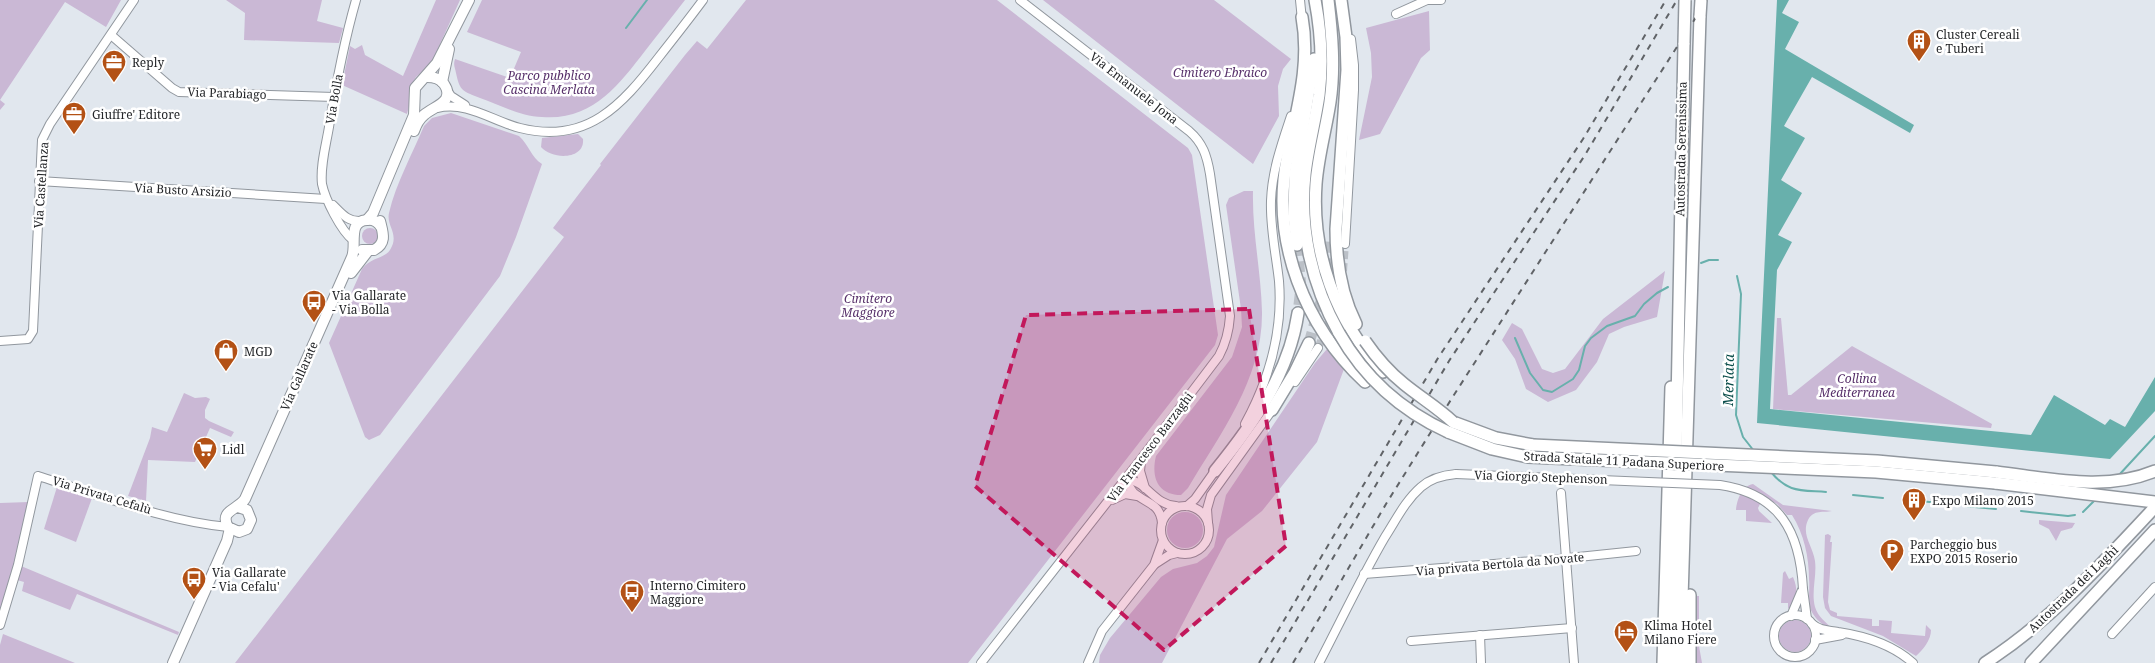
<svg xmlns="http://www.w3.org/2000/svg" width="2155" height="663" font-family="'Noto Serif',serif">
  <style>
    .green { fill: #cab8d5 }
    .water { fill: #68b0ac }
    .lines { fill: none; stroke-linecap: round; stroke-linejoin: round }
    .stream { stroke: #68b0ac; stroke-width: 2 }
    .minor-tunnel { stroke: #bbc0c7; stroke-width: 8; stroke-dasharray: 8 4; stroke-linecap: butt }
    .highway-tunnel { stroke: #bbc0c7; stroke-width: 11; stroke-dasharray: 11 5.5; stroke-linecap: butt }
    .minor-casing { stroke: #91979e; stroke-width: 10 }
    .major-casing { stroke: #91979e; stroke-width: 12 }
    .highway-casing { stroke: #91979e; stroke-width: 14 }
    .minor { stroke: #fff; stroke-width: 8 }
    .major { stroke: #fff; stroke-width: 10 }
    .highway { stroke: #fff; stroke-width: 11 }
    .rail { stroke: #606367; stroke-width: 2; stroke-dasharray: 6 6; stroke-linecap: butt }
    .minor-bridge-casing { stroke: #91979e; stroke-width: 10; stroke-linecap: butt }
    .highway-bridge-casing { stroke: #91979e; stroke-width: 14; stroke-linecap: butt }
    .minor-bridge { stroke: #fff; stroke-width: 8 }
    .highway-bridge { stroke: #fff; stroke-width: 11 }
    .marked { fill: #c2185b; fill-opacity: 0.2; stroke: #c2185b; stroke-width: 4; stroke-dasharray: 10 6; stroke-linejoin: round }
    .labels { text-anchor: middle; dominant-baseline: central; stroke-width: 5; stroke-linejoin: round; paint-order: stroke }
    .poi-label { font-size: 12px; fill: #242629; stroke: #fff; text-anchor: start }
    .park-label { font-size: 12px; font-style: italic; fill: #57306a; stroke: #fff }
    .street-label { font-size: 12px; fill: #242629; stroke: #fff }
    .water-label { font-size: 14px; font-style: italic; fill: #074b48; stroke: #fff }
  </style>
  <rect width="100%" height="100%" fill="#e1e7ee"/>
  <g class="green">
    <polygon points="0,0 121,0 106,27 65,2 0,100 5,104 0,110"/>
    <polygon points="226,0 322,0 317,21 343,28 339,43 244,40 245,13"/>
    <polygon points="436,0 460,0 431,64 416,77 409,89 409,106 407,114 342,85 350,46 355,49 362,45 365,55 403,76"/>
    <path d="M482,0H685C672,17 658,34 645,51C618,86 592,121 542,117C520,116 500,105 480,98C463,91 460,92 456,73C455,67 453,65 455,59L510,78L521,52L467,32Z"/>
    <polygon points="746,0 997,0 1188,148 1192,155 1218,335 1215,345 968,663 235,663 564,237 553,228 601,165 600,164 685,55 697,41 707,49"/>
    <polygon points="1043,0 1214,0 1291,59 1283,69 1278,86 1279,116 1253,164"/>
    <polygon points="1429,11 1430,50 1421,58 1380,134 1359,140 1372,77 1371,53 1366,28"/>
    <path d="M451,113L519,136C529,145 531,157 542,164L516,237L500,276L380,435L369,440L365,437L329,343L362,269C371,257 384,259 390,250C400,234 386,226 389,213C396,183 412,155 424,126L432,118Z"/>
    <path d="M578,134L583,139C585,160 552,160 541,147L542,138Z"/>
    <path d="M1244,191H1253C1252,232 1261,271 1262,312C1263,378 1220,434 1188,488L1181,495C1157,495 1151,476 1156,456L1232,357L1242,327L1241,309L1226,205L1229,198Z"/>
    <circle cx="370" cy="236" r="8"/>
    <polygon points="1665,271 1657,317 1624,327 1609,334 1597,362 1576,390 1548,402 1526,389 1515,359 1502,340 1512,323 1522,329 1542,369 1553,373 1565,369 1603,319"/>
    <polygon points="1777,318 1781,318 1788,395 1791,395 1852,346 1992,424 1991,428 1773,409"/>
    <polygon points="1327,349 1344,369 1317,442 1262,511 1227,539 1162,663 1099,663 1100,655 1110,638 1161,577 1173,569 1197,563 1207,556 1214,547 1226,495 1315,363"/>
    <polygon points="184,393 195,398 206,397 210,399 205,410 205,418 209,421 234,432 231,437 210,428 195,462 148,460 146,501 128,496 150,438 152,427 167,432"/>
    <path d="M1753,484L1783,505L1832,511C1823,513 1814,509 1808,520C1801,535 1813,546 1815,561C1817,576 1811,592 1815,607C1818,617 1826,622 1831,628C1822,626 1812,616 1810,607C1808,598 1810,587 1809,579C1809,557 1804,534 1792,515H1787L1777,504L1768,499L1761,502L1758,508L1759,511L1772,523L1746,521V510H1736C1737,499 1742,486 1753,484Z"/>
    <polygon points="57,487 92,498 76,542 44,529"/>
    <polygon points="29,502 16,563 0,617 0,503"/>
    <circle cx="1185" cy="530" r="18"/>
    <polygon points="2039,520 2075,523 2072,528 2061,531 2056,541 2049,529 2039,524"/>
    <path d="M1828,534L1831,536L1830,542H1832L1828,602L1830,610L1837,613V616L1872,619V626H1879V620L1892,621L1891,633L1925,636L1926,625L1931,630C1931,640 1923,650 1916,656L1883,636L1831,616L1825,608L1823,597L1825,535Z"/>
    <polygon points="21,566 179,632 178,635 77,594 70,610 22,591 24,582 17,580"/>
    <path d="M1785,571L1789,579L1793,577C1798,588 1798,600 1788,609V603H1781L1783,573Z"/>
    <polygon points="1693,596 1699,596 1699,646 1702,663 1694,663"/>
    <circle cx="1795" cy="636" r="16"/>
    <polygon points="3,634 75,663 0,663 0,645"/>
  </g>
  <polygon class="water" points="1777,0 1789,0 1782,13 1799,22 1785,49 1914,125 1910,133 1812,77 1784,126 1805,138 1781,180 1802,193 1778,235 1792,242 1777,270 1770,409 2031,435 2054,395 2105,425 2110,419 2125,427 2155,377 2155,411 2110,459 1757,423"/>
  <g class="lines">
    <g class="stream">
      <polyline points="626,28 647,0"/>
      <polyline points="1701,263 1709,260 1718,260"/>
      <polyline points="1737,276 1741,294 1736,415 1743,437 1754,451"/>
      <polyline points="1515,338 1530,373 1543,390 1552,392 1573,379 1579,370 1585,346 1591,338 1607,326 1635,316 1644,304 1657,293 1668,287"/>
      <path d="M1771,472C1788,493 1801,490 1826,492"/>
      <polyline points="2119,475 2155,436"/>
      <polyline points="1853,495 1883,498"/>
      <polyline points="1909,500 1940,503"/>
      <polyline points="1964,506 1996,509"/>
      <polyline points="2021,511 2068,516 2075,515"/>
      <polyline points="2083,512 2095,500"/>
    </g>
    <g class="minor-tunnel">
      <polyline points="1343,271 1345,244"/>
      <polyline points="1318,348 1332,316"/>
    </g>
    <g class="highway-tunnel">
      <polyline points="1297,245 1301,288 1298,313"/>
      <polyline points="1326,269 1328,240"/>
      <polyline points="1309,343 1323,295"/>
    </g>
    <defs>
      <g id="minor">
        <polyline points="1300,0 1302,20"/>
        <polyline points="1396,14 1427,0 1441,0"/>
        <polyline points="111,35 172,88 179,92 334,97"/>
        <polyline points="446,89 451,96 465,105"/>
        <path d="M437,108C468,101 492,121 520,128C587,145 622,105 659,57C674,38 689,19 703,0"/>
        <polyline points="39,181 326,199"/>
        <path d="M333,205C342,214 348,222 361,221"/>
        <path d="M353,240C341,231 325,199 322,184C320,166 326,145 329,127C336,84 344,42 356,0"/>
        <polyline points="1345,244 1354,90 1354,65 1351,39"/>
        <polyline points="0,341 28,339 33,331 42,140 50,124 134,0"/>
        <polyline points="1295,382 1318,348"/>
        <path d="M1245,424C1269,380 1283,332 1279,281C1276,254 1270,228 1271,201C1272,171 1282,143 1291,116"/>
        <polyline points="1141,461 1140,471 1145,488"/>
        <path d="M1126,479C1147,481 1154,505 1176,506"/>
        <path d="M1126,479C1128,484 1130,489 1134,493C1147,504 1160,503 1162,523"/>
        <polyline points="1561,493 1574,663"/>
        <polyline points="1112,500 1125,494 1137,496"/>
        <polyline points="1187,506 1195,499 1217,468"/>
        <circle cx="1185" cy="530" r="24"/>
        <polyline points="1208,523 1207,509 1211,495 1275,406"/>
        <polyline points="1155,564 1169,555 1177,553"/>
        <polyline points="1364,574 1559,559 1636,551"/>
        <polyline points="1803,589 1807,619"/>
        <circle cx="1795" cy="636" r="21"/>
        <polyline points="1791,616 1802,590"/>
        <path d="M1812,624C1821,631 1828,630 1838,632C1865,636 1892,644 1913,663"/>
        <path d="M0,625L18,565L38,476C100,495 164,521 228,527"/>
        <polyline points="2112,634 2155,587"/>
        <polyline points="1480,635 1481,663"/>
        <polyline points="1815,640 1842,635"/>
        <polyline points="1411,641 1572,628"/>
        <path d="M981,663L1141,459L1219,356C1226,343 1229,331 1230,316L1210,174C1207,156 1203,143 1189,131L1020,0"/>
        <polyline points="1088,663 1102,631 1154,565 1163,540"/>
        <path d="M1319,663C1341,621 1361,578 1385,537C1396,520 1405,501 1421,487C1430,479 1444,475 1456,474"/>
      </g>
      <g id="major">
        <polyline points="442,82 449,49"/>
        <path d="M414,131C416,125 419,119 424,115C434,106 456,102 444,84C440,78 434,77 427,77"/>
        <polyline points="367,220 373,213 414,115 415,88 437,63 469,0"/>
        <path d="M362,250H374C387,243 383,233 380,221"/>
        <polyline points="351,273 368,251"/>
        <path d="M238,507L247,510L251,520L247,529L239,532L228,527C219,510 238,510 245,499L352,257C357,245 347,221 367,220C374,219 378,222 381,227"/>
        <polyline points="173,663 227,541 230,528"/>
      </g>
      <g id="highway">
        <path d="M1315,0C1321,31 1323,63 1319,95C1315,122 1308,148 1305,174C1299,229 1312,285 1339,333"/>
        <path d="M1328,0C1332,34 1335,68 1330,102C1326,129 1318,156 1316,184C1311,253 1336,321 1383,372"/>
        <path d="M1341,0L1346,37L1347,70L1336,229C1336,262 1341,294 1356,324"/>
        <path d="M1302,17C1311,67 1296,111 1287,159C1271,242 1305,326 1365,382"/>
        <polyline points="1297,245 1294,215 1295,174 1314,59"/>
        <polyline points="1272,410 1295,372 1309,343"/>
        <polyline points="1453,422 1496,438 1533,445"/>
        <polyline points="1448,432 1492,449 1528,457"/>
        <path d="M1215,471C1253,424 1289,374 1298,313"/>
        <path d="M1996,472C2048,478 2105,492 2155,471"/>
        <polyline points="1995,483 2155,502"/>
        <polyline points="1690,595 1690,663"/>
        <polyline points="1663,663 1671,387"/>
        <polyline points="1672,663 1684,43"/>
        <polyline points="1680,663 1700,16"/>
        <path d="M1985,663C2050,621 2102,564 2155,507"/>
        <polyline points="2031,663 2155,530"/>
      </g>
    </defs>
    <use href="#minor" class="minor-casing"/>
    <use href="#major" class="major-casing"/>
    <use href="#highway" class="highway-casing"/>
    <use href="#minor" class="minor"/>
    <use href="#major" class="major"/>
    <use href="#highway" class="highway"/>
    <g class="rail">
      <polyline points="1259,663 1438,358 1583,139 1666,0"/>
      <polyline points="1271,663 1449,361 1585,155 1677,0"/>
      <polyline points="1293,663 1386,504 1452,398 1707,0"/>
    </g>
    <defs>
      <path id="minor-bridge" d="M1456,474L1720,485C1780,494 1800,532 1803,589"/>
      <g id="highway-bridge">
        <polyline points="1700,16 1701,0"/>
        <polyline points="1684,43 1685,0"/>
        <path d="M1339,333C1364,377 1402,411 1448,432"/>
        <path d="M1365,341C1376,357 1389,372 1404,384C1420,397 1438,408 1453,422"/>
        <polyline points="1533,445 1877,461 1996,472"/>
        <polyline points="1528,457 1876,472 1995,483"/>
      </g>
    </defs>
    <use href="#minor-bridge" class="minor-bridge-casing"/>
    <use href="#highway-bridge" class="highway-bridge-casing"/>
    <use href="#minor-bridge" class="minor-bridge"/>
    <use href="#highway-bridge" class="highway-bridge"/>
  </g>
  <path class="marked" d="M1249,309L1286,546L1164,650L975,486L1026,315Z"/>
  <defs>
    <symbol id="building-pin" viewBox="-11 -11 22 30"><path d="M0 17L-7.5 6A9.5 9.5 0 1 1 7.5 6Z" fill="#b35115" stroke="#fff"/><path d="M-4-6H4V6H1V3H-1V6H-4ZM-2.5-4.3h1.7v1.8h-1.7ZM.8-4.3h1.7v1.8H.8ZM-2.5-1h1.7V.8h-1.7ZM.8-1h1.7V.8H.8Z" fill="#fff"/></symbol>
    <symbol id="office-pin" viewBox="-11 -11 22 30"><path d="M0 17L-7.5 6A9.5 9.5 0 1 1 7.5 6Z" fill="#b35115" stroke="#fff"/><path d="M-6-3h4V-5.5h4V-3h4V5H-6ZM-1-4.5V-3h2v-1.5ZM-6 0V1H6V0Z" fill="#fff"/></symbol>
    <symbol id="bus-pin" viewBox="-11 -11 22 30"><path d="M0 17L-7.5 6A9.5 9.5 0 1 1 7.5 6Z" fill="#b35115" stroke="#fff"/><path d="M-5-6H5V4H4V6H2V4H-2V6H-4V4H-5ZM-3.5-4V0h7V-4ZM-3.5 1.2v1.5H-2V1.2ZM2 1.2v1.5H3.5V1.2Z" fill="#fff"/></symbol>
    <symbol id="shop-pin" viewBox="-11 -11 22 30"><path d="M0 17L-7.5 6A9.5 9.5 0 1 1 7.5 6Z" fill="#b35115" stroke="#fff"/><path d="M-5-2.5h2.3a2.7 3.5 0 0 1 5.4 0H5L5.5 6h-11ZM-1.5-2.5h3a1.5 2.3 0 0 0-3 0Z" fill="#fff"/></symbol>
    <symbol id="supermarket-pin" viewBox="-11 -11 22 30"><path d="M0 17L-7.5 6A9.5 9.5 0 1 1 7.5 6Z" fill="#b35115" stroke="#fff"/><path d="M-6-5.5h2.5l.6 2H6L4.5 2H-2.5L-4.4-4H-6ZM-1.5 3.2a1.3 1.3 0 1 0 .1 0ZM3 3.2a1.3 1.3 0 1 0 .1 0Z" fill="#fff"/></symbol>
    <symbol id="parking-pin" viewBox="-11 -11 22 30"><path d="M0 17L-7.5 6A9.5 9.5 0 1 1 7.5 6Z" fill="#b35115" stroke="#fff"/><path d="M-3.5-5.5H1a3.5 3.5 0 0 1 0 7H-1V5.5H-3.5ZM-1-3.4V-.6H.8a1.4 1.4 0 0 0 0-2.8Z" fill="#fff"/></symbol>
    <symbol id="hotel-pin" viewBox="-11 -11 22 30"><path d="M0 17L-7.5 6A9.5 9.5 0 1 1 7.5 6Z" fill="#b35115" stroke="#fff"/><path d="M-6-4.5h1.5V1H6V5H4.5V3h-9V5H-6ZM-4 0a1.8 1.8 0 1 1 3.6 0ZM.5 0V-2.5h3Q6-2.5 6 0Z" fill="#fff"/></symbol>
  </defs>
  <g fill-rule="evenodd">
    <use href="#building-pin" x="1905" y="27" width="28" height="38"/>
    <use href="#office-pin" x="100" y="48" width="28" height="38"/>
    <use href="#office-pin" x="60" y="100" width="28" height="38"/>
    <use href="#bus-pin" x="300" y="288" width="28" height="38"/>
    <use href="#shop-pin" x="212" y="337" width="28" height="38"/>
    <use href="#supermarket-pin" x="191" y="435" width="28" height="38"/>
    <use href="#building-pin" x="1900" y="486" width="28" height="38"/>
    <use href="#parking-pin" x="1878" y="537" width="28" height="38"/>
    <use href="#bus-pin" x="180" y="565" width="28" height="38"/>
    <use href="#bus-pin" x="618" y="578" width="28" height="38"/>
    <use href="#hotel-pin" x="1612" y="618" width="28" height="38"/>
  </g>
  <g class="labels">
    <g class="poi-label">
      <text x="1936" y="34">Cluster Cereali<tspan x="1936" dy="14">e Tuberi</tspan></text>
      <text x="132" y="62">Reply</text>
      <text x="92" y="114">Giuffre' Editore</text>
      <text x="332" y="295">Via Gallarate<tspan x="332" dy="14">- Via Bolla</tspan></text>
      <text x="244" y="351">MGD</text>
      <text x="222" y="449">Lidl</text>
      <text x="1932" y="500">Expo Milano 2015</text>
      <text x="1910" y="544">Parcheggio bus<tspan x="1910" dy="14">EXPO 2015 Roserio</tspan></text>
      <text x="212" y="572">Via Gallarate<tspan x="212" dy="14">- Via Cefalu'</tspan></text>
      <text x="650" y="585">Interno Cimitero<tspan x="650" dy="14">Maggiore</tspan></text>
      <text x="1644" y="625">Klima Hotel<tspan x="1644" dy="14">Milano Fiere</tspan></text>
    </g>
    <g class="park-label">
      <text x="1220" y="72">Cimitero Ebraico</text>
      <text x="549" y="75">Parco pubblico<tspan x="549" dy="14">Cascina Merlata</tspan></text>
      <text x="868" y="298">Cimitero<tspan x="868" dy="14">Maggiore</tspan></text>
      <text x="1857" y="378">Collina<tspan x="1857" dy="14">Mediterranea</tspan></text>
    </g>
    <g class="street-label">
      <text transform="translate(1134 88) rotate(38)">Via Emanuele Jona</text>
      <text transform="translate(227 93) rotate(2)">Via Parabiago</text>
      <text transform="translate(334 99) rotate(-80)">Via Bolla</text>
      <text transform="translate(1681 149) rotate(-89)">Autostrada Serenissima</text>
      <text transform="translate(41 185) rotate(-86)">Via Castellanza</text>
      <text transform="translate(183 190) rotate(3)">Via Busto Arsizio</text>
      <text transform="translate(299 376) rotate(-66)">Via Gallarate</text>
      <text transform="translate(1150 447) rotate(-53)">Via Francesco Barzaghi</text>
      <text transform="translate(1624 461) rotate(3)">Strada Statale 11 Padana Superiore</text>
      <text transform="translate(1541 477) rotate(2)">Via Giorgio Stephenson</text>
      <text transform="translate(102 495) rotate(17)">Via Privata Cefalù</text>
      <text transform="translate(1500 564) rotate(-5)">Via privata Bertola da Novate</text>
      <text transform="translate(2073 589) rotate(-44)">Autostrada dei Laghi</text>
    </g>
    <g class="water-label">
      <text transform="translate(1728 380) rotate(-89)">Merlata</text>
    </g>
  </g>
</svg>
